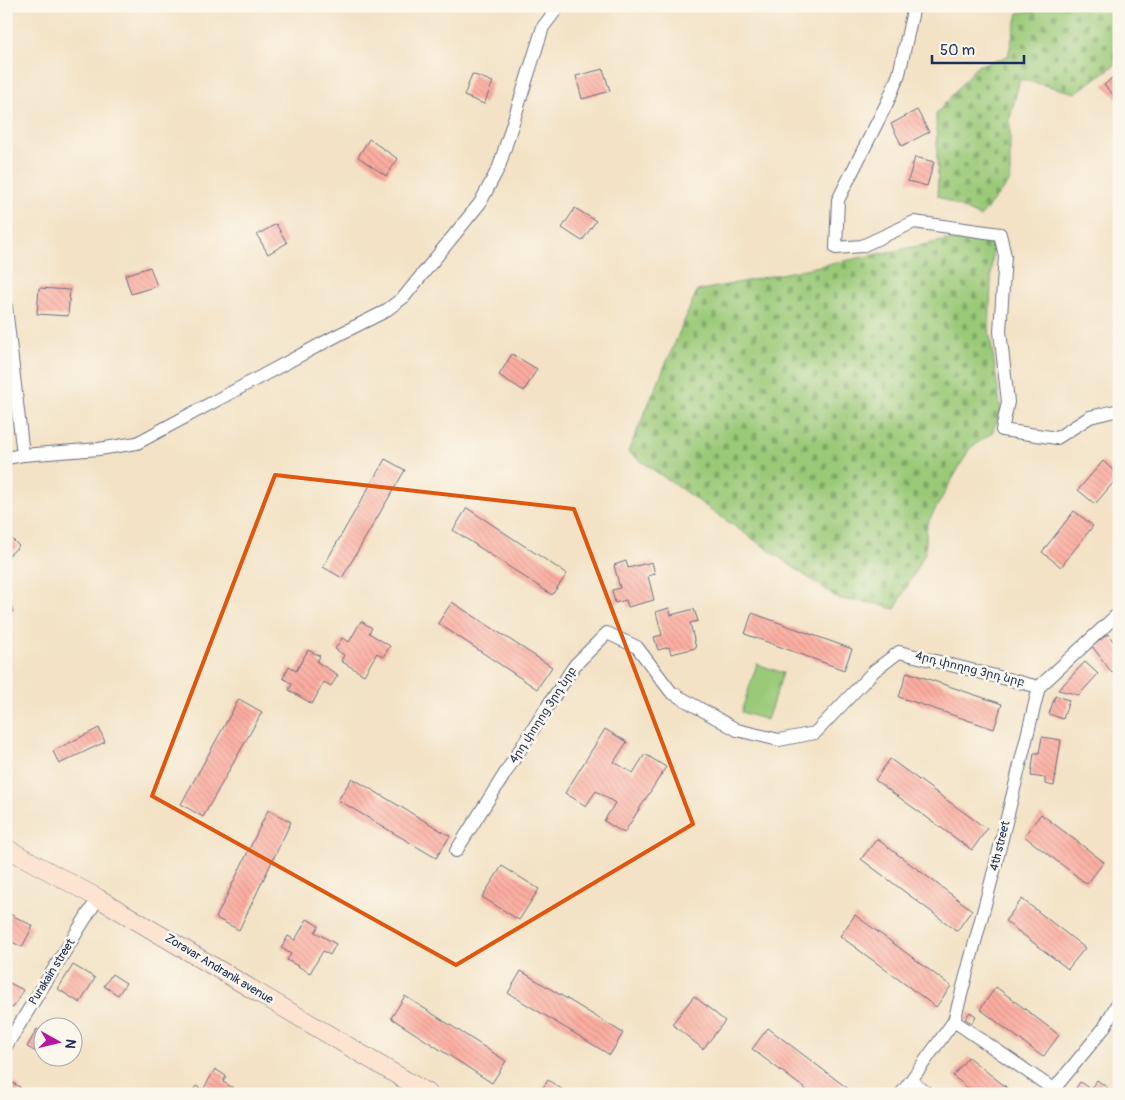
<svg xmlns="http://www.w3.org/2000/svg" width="1125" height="1100" font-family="Pangolin,'Noto Sans Armenian',sans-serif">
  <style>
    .cemetery { fill: url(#cemetery-stones); stroke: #5a7c6a }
    .pitch { fill: #9ac977; stroke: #5a7c6a }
    .building { fill: url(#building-back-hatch) }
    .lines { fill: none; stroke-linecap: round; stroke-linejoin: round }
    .street-casing { stroke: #676e82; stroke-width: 14 }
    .secondary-casing { stroke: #676e82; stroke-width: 19 }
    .street { stroke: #fff; stroke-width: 12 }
    .secondary { stroke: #fde4d1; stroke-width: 18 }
    .marked { fill: none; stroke: #de5710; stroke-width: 4; stroke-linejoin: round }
    .labels { text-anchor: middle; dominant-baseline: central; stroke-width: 5; stroke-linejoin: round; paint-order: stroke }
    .street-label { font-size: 12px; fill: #1b2f5e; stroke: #fbf7ec }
  </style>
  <defs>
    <pattern id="cemetery-stones" width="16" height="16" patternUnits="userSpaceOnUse" patternTransform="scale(1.25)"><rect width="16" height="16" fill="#9ac977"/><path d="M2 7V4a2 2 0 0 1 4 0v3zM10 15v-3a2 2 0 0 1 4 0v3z" fill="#7da465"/></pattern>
    <pattern id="building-back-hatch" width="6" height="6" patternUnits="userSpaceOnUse" patternTransform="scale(1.25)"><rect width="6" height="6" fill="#fcada0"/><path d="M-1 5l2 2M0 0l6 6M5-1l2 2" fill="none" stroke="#d7958c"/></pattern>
  </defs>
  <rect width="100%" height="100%" fill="#fbf7ec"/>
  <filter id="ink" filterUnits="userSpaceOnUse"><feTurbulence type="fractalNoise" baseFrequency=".02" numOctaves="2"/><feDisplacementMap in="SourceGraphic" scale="10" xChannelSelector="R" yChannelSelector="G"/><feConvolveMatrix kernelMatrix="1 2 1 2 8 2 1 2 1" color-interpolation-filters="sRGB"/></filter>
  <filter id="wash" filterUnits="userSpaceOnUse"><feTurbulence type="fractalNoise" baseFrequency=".0096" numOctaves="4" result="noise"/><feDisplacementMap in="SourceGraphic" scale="20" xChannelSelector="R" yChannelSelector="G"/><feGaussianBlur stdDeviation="1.12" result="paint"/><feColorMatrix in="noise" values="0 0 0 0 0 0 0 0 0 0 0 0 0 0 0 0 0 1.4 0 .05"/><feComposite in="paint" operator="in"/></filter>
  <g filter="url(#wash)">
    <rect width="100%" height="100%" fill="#f3e2c5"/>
    <g class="cemetery">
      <polygon points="1064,6 1119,6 1119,62 1075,93 1020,79 1010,118 1010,181 980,217 938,196 936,114 977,66 1008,56 1018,13"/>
      <polygon points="947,240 993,241 989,329 1001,411 992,433 970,448 927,524 925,553 895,609 873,603 839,599 628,452 697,291"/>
    </g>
    <polygon class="pitch" points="757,664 783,673 767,720 741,712"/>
    <g id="blocks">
      <g class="building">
        <polygon points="603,69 610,91 582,99 576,76"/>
        <polygon points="1119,72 1119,101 1104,85"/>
        <polygon points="472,74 493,82 484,104 464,96"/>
        <polygon points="917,110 929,132 902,146 891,124"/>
        <polygon points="369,139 398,159 386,176 358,157"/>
        <polygon points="915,157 934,162 927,186 908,181"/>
        <polygon points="575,208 596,221 582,241 562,228"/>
        <polygon points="276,224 287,243 268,254 257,235"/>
        <polygon points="150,267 157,286 131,294 125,275"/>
        <polygon points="39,288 70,290 68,316 37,314"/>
        <polygon points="512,354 537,369 524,391 499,375"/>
        <polygon points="385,459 405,470 342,578 323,567"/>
        <polygon points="1103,461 1119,476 1095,504 1078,490"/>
        <polygon points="467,508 567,574 552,595 453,530"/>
        <polygon points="1074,511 1093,526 1061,567 1042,552"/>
        <polygon points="6,533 19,546 6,558"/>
        <polygon points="626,561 628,568 652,562 655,574 648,576 654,600 628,607 626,600 615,603 612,590 620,588 614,565"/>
        <polygon points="6,590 8,590 13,612 6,614"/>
        <polygon points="452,602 552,667 537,689 438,623"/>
        <polygon points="669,608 671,615 694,609 698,621 690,623 696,648 671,654 669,647 658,650 654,637 662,635 656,612"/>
        <polygon points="752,613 852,649 844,670 745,634"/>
        <polygon points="361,621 372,628 369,633 390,646 383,657 377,653 364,675 341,661 344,655 335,649 342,638 349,642"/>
        <polygon points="1108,634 1119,649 1119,668 1112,673 1092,646"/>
        <polygon points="308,650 320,656 317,662 338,675 331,686 324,682 312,704 289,690 292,684 283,678 289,666 296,671"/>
        <polygon points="1085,662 1098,674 1079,695 1058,690"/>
        <polygon points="907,672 1002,704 994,729 899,697"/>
        <polygon points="1055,696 1069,700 1063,719 1049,714"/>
        <polygon points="239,699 262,712 203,817 181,804"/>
        <polygon points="99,728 105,742 59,764 53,751"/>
        <polygon points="605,729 627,742 614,762 633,773 645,754 666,767 624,833 604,821 615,803 596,791 586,806 565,793"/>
        <polygon points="1042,737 1061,740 1054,786 1045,784 1045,778 1031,776 1034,753 1039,753"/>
        <polygon points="890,759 987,829 972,850 875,780"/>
        <polygon points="352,778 450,836 436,858 338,800"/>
        <polygon points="268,810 291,822 239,930 216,918"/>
        <polygon points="1041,814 1104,862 1087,884 1024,836"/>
        <polygon points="877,839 972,910 957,931 861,859"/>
        <polygon points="502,866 539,889 519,920 482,897"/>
        <polygon points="1022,899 1085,948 1068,969 1005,921"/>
        <polygon points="6,912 33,926 22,947 6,939"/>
        <polygon points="855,915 951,986 936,1007 840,936"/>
        <polygon points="307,919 319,926 315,932 336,944 330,955 323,951 310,973 287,960 291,954 281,948 288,936 295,940"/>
        <polygon points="73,965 95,978 80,1003 58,989"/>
        <polygon points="521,971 623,1033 610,1055 508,993"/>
        <polygon points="112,974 126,983 118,995 104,986"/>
        <polygon points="6,981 23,990 13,1008 6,1004"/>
        <polygon points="996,987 1059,1035 1043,1057 980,1009"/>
        <polygon points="405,996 506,1061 492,1083 391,1018"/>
        <polygon points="694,996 725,1021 703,1049 672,1024"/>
        <polygon points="970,1012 976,1016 972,1023 965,1019"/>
        <polygon points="768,1028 855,1094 812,1094 752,1049"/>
        <polygon points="37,1029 42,1033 42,1055 27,1047"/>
        <polygon points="968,1057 1015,1094 975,1094 953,1076"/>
        <polygon points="215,1069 226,1076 223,1082 244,1094 191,1094 196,1086 203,1090"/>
        <polygon points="7,1080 20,1087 16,1094 6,1094"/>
        <polygon points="548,1080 569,1094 539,1094"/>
        <polygon points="1097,1080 1116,1094 1072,1094 1080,1082 1090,1089"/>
      </g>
    </g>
  </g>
  <g filter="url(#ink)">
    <use href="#blocks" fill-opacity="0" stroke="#676e82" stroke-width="1"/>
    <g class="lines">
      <defs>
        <g id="street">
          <polyline points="914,6 899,74 888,101 838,200 836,248 862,246 914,222 1000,234 1005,256 1000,331 1008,402 1002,430 1057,438 1090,417 1119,410"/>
          <polyline points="6,307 23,455"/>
          <polyline points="6,458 23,455 99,449 137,443 338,335 384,312 404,297 480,203 499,167 543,27 559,6"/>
          <polyline points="456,851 547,707 575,665 607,633 637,647 671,692 737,730 779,740 815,733 874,671 899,652 1039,687"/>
          <polyline points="954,1021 1053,1089"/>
          <polyline points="6,1046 98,898"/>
          <polyline points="911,1081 928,1094"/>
          <polyline points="901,1094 954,1021 995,867 1039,687 1119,613"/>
          <polyline points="1050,1094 1104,1028 1119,1000"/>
        </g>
        <polyline id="secondary" points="6,848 98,898 429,1094"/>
      </defs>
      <use href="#street" class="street-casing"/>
      <use href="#secondary" class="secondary-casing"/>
      <use href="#street" class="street"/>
      <use href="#secondary" class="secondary"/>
    </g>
  </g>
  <path class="marked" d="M275,475L574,509L693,824L456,965L152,796Z"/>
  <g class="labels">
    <g class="street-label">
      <text transform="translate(970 669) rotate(14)">4րդ փողոց 3րդ նրբ</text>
      <text transform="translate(543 715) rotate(-57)">4րդ փողոց 3րդ նրբ</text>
      <text transform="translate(1000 846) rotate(-76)">4th street</text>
      <text transform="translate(219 969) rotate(31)">Zoravar Andranik avenue</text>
      <text transform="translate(52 972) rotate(-58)">Purakain street</text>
    </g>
  </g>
  <rect width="1125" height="1100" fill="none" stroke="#fbf7ec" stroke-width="25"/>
  <g transform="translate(58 1042) rotate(98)"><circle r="24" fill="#fbf7ec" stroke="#a1a7b3"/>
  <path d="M0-4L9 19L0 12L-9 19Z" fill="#b5179e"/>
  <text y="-8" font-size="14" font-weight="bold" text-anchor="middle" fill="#1b2f5e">N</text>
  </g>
  <path d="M932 55v8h92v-8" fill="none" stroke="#1b2f5e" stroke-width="2.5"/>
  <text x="940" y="55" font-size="15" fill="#1b2f5e" stroke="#fbf7ec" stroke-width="4" paint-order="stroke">50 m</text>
</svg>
